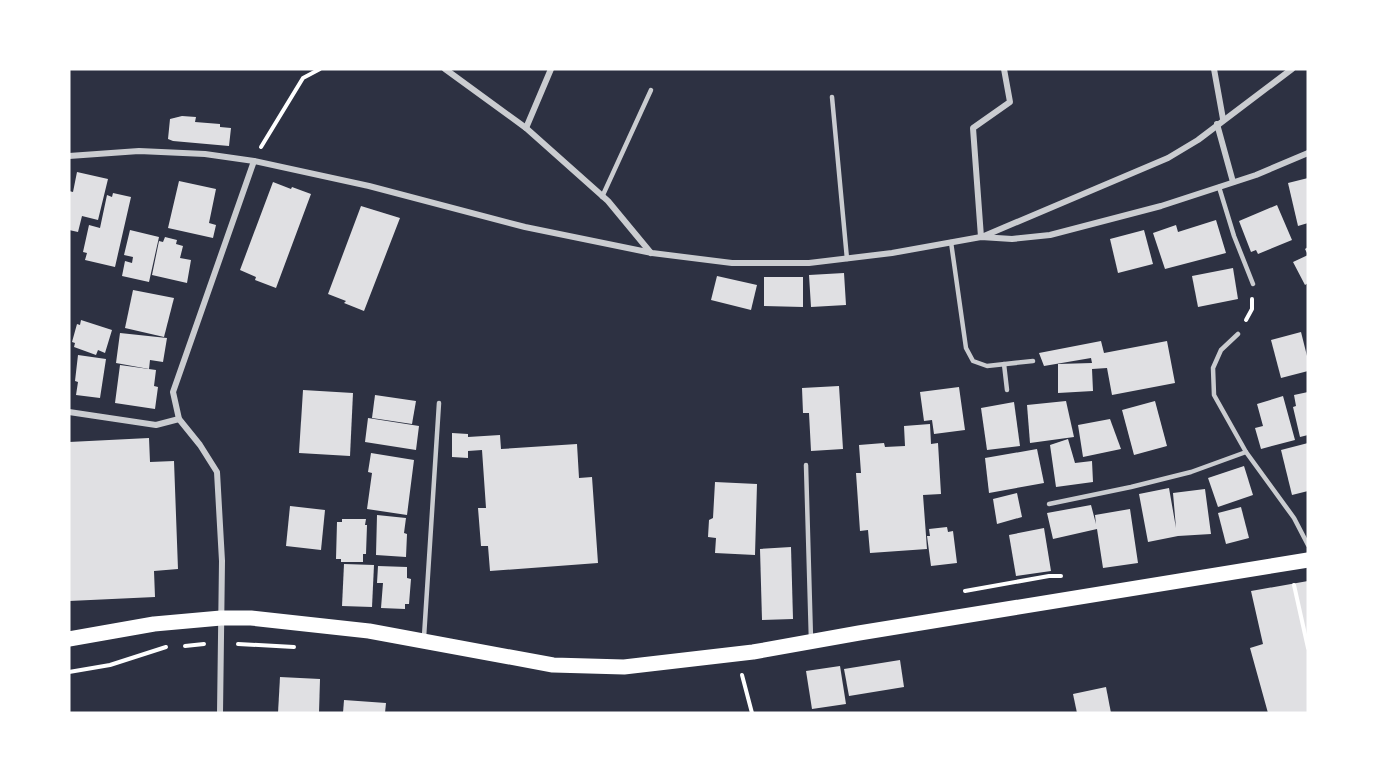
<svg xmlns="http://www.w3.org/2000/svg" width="1377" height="782" font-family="'Titillium Web',sans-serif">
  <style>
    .building { fill: #e0e0e3 }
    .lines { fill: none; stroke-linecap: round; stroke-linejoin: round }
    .path { stroke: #fff; stroke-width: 4 }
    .service { stroke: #caccd0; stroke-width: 4.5 }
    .minor { stroke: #caccd0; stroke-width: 6 }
    .primary { stroke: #fff; stroke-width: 15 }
  </style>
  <rect width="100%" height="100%" fill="#2d3142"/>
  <g class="building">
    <polygon points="182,116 196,117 195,122 220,124 220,127 231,128 229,146 173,141 168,139 170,119"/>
    <polygon points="77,172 108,179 98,220 82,216 78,232 69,230 69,191 73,192"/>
    <polygon points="1308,178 1308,223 1298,226 1288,183"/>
    <polygon points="179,181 216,189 209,223 216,225 213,238 168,228"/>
    <polygon points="273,182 291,189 292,187 311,194 276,288 255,280 256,277 240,270"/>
    <polygon points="113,193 131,197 115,267 85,260 87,253 83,252 89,225 100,228 107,195 112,197"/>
    <polygon points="1277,205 1292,240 1258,254 1256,250 1251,252 1239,221"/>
    <polygon points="361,206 400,218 364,311 344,303 346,301 328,294"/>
    <polygon points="1216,220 1226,253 1165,269 1153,233 1176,225 1178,232"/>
    <polygon points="130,230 159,237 149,282 122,276 125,261 132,263 133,257 124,255"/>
    <polygon points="1144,230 1153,264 1118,273 1110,239"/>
    <polygon points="165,237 177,240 176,244 183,246 180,258 191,260 187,283 152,275 159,241 163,242"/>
    <polygon points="1308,247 1308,283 1305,285 1293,262 1308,255 1305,249"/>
    <polygon points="1233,268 1238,299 1198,307 1192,276"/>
    <polygon points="844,273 846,305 811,307 809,275"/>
    <polygon points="717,276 757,285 751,310 711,300"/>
    <polygon points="764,277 803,277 803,307 764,306"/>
    <polygon points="133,290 174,298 164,337 125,328"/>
    <polygon points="81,320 112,330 105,353 98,350 96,355 74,347 75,343 72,342 77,324 80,325"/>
    <polygon points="1301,332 1308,360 1308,371 1281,378 1271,340"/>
    <polygon points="120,333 167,338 163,362 150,360 149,369 116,363"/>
    <polygon points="1101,341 1104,353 1167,341 1175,383 1112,395 1107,368 1092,369 1093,391 1058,393 1058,364 1092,363 1091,358 1044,366 1039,353"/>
    <polygon points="78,355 106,359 100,398 76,395 78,382 75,381"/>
    <polygon points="120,365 156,370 154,386 158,387 155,409 115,403"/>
    <polygon points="839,386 843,449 811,451 809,413 803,413 802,388"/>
    <polygon points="959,387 965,430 934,434 932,420 924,421 920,392"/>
    <polygon points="303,390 353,393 350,456 299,453"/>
    <polygon points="1308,392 1308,435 1300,437 1293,407 1296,406 1294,395"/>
    <polygon points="375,395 416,401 412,424 372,418"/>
    <polygon points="1283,396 1295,440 1261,449 1255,428 1263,426 1257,404"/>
    <polygon points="1066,401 1074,437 1030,443 1027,405"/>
    <polygon points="1155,401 1167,446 1134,455 1122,410"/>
    <polygon points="1014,402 1020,446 987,450 981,408"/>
    <polygon points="368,418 419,426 416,450 365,442"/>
    <polygon points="1110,419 1121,449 1083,457 1078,425"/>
    <polygon points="930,424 931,444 938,443 941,494 923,495 927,549 870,553 868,530 860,531 856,473 861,473 859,445 884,443 885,447 905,446 904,426"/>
    <polygon points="452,433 468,434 468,437 500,435 501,449 577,444 579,478 592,477 598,563 490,571 488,546 481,546 478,508 486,508 482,450 468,451 468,458 452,457"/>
    <polygon points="149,438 150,462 174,461 178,569 154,571 155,597 69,601 69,442"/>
    <polygon points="1068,439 1075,463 1092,461 1093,482 1056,487 1050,445"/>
    <polygon points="1308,443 1308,491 1292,495 1281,450"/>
    <polygon points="1037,449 1044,483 989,493 985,458"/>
    <polygon points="371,453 414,460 407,515 367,509 372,473 368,472"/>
    <polygon points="1244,466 1253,495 1218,507 1208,478"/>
    <polygon points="715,482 757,484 755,555 715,553 716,538 708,537 709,520 713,518"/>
    <polygon points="1169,488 1176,528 1173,493 1205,489 1211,534 1178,536 1148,542 1139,494"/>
    <polygon points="1017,493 1022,517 997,524 993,499"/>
    <polygon points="1091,505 1096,524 1095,515 1130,509 1138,563 1103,568 1097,529 1053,539 1047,513"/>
    <polygon points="290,506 325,510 321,550 286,546"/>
    <polygon points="1241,507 1249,538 1226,544 1218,513"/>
    <polygon points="377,515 406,518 404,533 407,534 406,557 376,555"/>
    <polygon points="342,519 366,519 365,525 367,525 366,554 363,554 363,562 341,562 341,559 336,559 337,522 342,522"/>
    <polygon points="947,527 948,532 953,531 957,563 931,566 927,536 930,536 929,529"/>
    <polygon points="1044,528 1051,571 1016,576 1009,535"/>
    <polygon points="791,547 793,619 762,620 760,549"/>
    <polygon points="344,564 374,565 372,607 342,606"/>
    <polygon points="378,566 407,567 407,578 411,579 409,604 405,604 405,609 381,608 383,583 377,583"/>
    <polygon points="1308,581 1308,713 1268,713 1250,648 1263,644 1251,591"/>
    <polygon points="900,660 904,687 849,696 844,669"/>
    <polygon points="840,666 846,704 812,709 806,671"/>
    <polygon points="280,677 320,679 319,713 278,713"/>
    <polygon points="1106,687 1111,713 1077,713 1073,694"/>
    <polygon points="344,700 386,703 385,713 343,713"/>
  </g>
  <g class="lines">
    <g class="path">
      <polyline points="261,147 303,78 320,69"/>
      <polyline points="1246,320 1252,309 1252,299"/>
      <polyline points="1294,585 1308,648"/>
      <polyline points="965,591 1049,576 1061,576"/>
      <polyline points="238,644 294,647"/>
      <polyline points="185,646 204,644"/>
      <polyline points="69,672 110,665 166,647"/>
      <polyline points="742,675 752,713"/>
    </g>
    <g class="service">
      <polyline points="832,97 847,259"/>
      <polyline points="1219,187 1234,236 1253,284"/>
      <polyline points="602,197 651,90"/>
      <polyline points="951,242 966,348 973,361 987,366 1033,361"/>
      <polyline points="1238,334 1221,350 1213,368 1214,395 1246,452 1294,518 1308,545"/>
      <polyline points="1004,364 1007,390"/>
      <polyline points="806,465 811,640"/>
      <polyline points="1049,504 1131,487 1191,472 1246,452"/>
      <polyline points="424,637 439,403"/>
    </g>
    <g class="minor">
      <polyline points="445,69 526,128 608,201 651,253"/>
      <polyline points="1214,69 1223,119"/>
      <polyline points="1217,124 1233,182"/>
      <polyline points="526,128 551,69"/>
      <polyline points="69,156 139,151 205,154 254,161 369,186 525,227 652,253 732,263 809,263 892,253 981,237 1012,239 1050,235 1161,206 1256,175 1308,153"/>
      <polyline points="984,236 1168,158 1198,140 1292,69"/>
      <polyline points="981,237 973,128 1010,102 1004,69"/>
      <polyline points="69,412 156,425 179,419"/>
      <polyline points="220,713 222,561 217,472 200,445 179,419 173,392 254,161"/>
    </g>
    <polyline class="primary" points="69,639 154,624 221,618 251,618 369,631 553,665 624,667 753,652 859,633 1308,560"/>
  </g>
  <rect width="1377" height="782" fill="none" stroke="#ffffff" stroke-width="141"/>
</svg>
